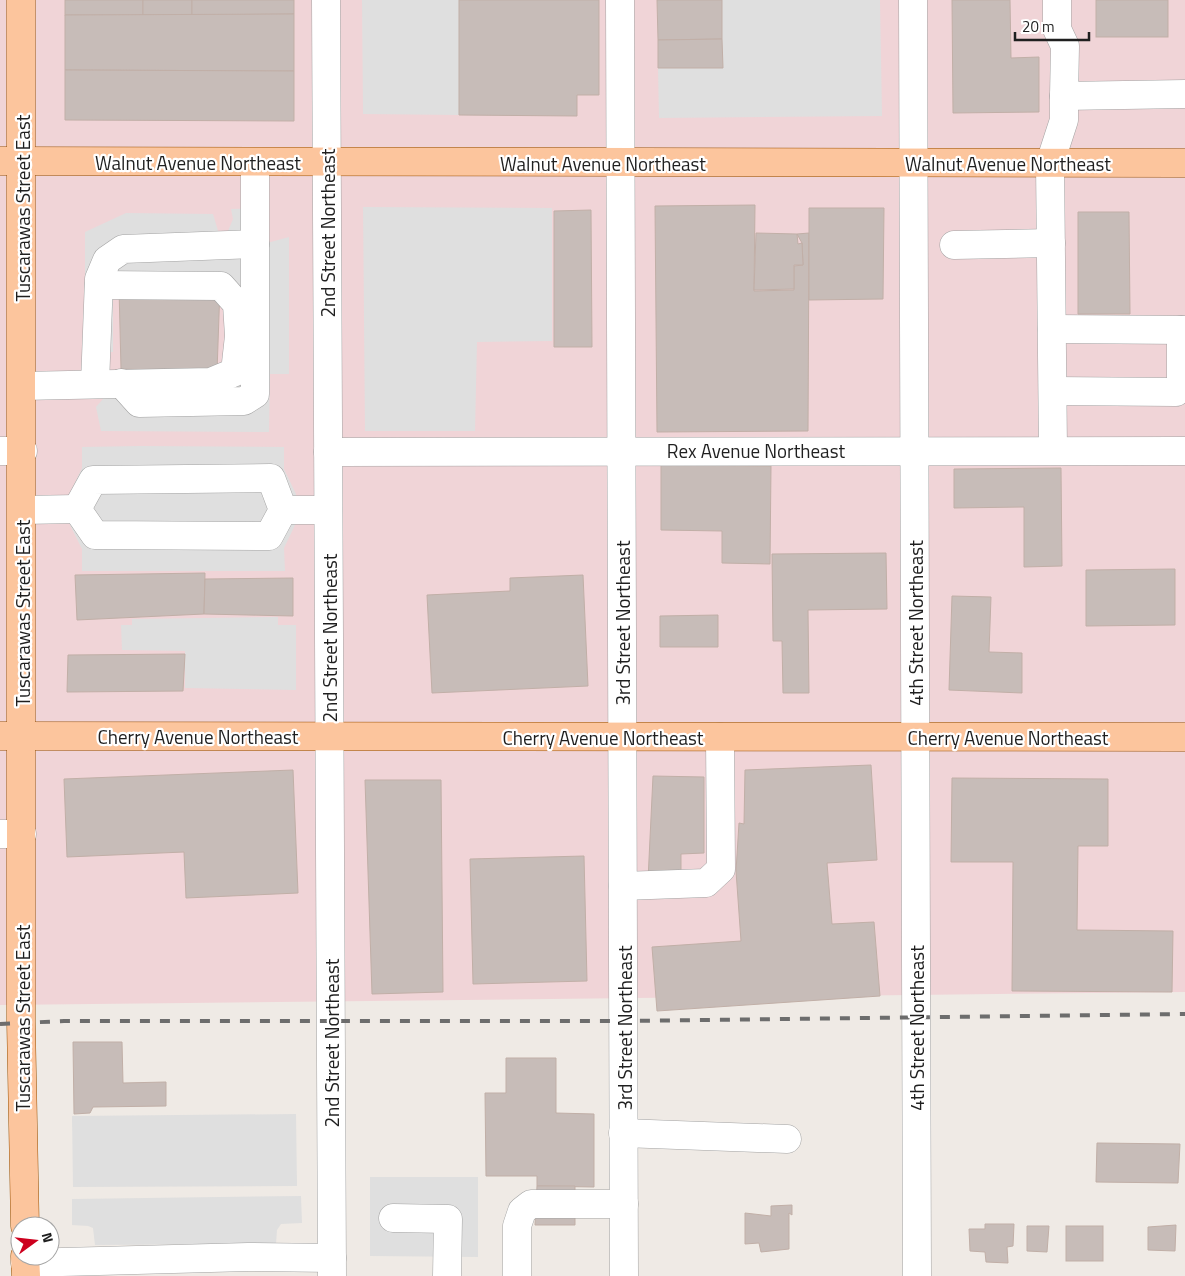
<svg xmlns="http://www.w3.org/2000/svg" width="1185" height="1276" font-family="'Titillium Web',sans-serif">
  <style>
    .commercial { fill: #f0d4d7 }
    .parking { fill: #dfdfdf }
    .building { fill: #c7bcb8; stroke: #c1afa7 }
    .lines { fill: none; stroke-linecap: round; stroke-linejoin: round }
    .minor-casing { stroke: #a3a3a3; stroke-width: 29 }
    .major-casing { stroke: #995000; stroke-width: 29 }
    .minor { stroke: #fff; stroke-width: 28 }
    .major { stroke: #fcc59d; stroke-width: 28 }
    .rail { stroke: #6d6d6d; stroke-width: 4; stroke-dasharray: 10 10; stroke-linecap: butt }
    .labels { text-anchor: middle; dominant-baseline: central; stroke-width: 4.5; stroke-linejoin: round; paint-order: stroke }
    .street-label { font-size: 19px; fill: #1f1f1f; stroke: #fff }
  </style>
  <rect width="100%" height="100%" fill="#efeae5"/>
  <polygon class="commercial" points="0,0 1185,0 1185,992 0,1005"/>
  <g class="parking">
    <polygon points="362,0 459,0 459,115 363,114"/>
    <polygon points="722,0 880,0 882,116 659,118 658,68 722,68"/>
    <polygon points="363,207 552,208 552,341 477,342 475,431 365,431"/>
    <polygon points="262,208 267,243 289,237 289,374 270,374 269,432 101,431 96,407 122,377 212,376 232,362 223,297 113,299 113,352 85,352 85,232 126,213 213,214 219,234 222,235 228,231 233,219 231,209"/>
    <polygon points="140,446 284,447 284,469 296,494 296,523 284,548 285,571 82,571 82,549 70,525 70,493 82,468 82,447"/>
    <polygon points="278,617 278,625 296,625 296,690 185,688 185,651 122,650 121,625 132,625 132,619"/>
    <polygon points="296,1114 297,1186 73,1187 72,1116"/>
    <polygon points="370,1177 478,1177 478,1257 370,1256"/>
    <polygon points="301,1196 302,1223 281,1224 277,1230 276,1244 95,1245 93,1228 88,1226 72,1225 72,1199"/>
  </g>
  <g class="building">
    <rect x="65" y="0" width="78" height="15"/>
    <rect x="143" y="0" width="49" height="15"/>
    <polygon points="192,0 294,0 294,14 192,15"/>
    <polygon points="459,0 599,0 599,95 577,95 577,116 459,115"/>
    <polygon points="657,0 722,0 722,39 658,40"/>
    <polygon points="952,0 1010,0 1011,58 1039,57 1039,112 953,113"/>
    <rect x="1096" y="0" width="72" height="37"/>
    <polygon points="294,14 294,71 65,70 65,15"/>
    <polygon points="722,39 723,68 658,68 658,40"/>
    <polygon points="65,70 294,71 294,121 65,120"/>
    <polygon points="755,205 754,291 794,290 794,266 803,265 802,243 797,234 809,233 808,431 657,432 655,206"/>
    <polygon points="809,208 884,208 883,299 809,300"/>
    <polygon points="591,210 592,347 554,347 554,211"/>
    <polygon points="1078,212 1129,212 1130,314 1078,314"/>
    <polygon points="756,233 797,234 798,244 802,243 803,265 794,265 794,289 754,290"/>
    <polygon points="220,287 217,372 121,369 119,288"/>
    <polygon points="661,465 771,466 770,564 722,563 722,531 661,530"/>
    <polygon points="1061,468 1062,566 1024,567 1024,507 954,508 954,469"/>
    <polygon points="886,553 887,609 808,610 809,693 783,693 782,641 773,641 772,554"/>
    <polygon points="1175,569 1175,625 1086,626 1086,570"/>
    <polygon points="205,573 204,614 77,620 75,575"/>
    <polygon points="583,575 588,686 432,693 427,595 510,591 510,578"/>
    <polygon points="293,578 293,616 204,614 205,579"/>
    <polygon points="952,596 991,597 989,652 1022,653 1022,693 949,690"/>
    <polygon points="718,615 718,647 660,647 660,616"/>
    <polygon points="185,654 183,691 67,692 68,655"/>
    <polygon points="871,765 877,860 827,863 832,924 874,922 880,996 657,1011 652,947 741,941 736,871 739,823 744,824 745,770"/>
    <polygon points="293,770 298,893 186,898 184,852 67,857 64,779"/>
    <polygon points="653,776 704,777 704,853 681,854 681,880 648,880"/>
    <polygon points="952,778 1108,779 1108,846 1078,846 1077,930 1173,931 1172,992 1012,991 1013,862 951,862"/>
    <polygon points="365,780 441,780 443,992 372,994"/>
    <polygon points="584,856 587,981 473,984 470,859"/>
    <polygon points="73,1042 122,1042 123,1083 166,1082 166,1106 93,1107 90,1113 74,1114"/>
    <polygon points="506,1058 556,1058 556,1113 594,1114 594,1187 537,1186 537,1176 486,1176 485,1093 506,1093"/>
    <polygon points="1097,1143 1180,1144 1178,1183 1096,1182"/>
    <polygon points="537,1186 575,1186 575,1225 535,1225"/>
    <polygon points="792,1205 792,1215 789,1213 789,1249 761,1252 759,1243 745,1244 745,1213 771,1216 771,1206"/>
    <polygon points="985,1224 1014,1224 1013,1246 1007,1247 1008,1263 986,1262 985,1252 970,1251 969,1229 985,1229"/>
    <polygon points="1176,1225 1175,1251 1148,1250 1148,1227"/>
    <polygon points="1027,1226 1049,1226 1047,1252 1027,1251"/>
    <rect x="1066" y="1226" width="37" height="35"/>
  </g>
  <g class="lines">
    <defs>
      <g id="minor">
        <polyline points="326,0 332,1276"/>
        <polyline points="620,0 624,1276"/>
        <polyline points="913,0 917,1276"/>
        <polyline points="1057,0 1057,29 1065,46 1064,96 1185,94"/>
        <polyline points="954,245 1051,243"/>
        <polyline points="1052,329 1185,330"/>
        <polyline points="121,383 139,403 244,401 255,394 255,162"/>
        <polyline points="95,384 99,279 107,260 123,249 255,244"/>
        <polyline points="22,386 211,382 235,372 239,336 237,304 221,286 99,285"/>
        <polyline points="1053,391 1176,392 1181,386 1181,330"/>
        <polyline points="1053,450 1050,163 1064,120 1064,96"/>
        <polyline points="0,451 23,451"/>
        <polyline points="328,452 1185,451"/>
        <polyline points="22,510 77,509"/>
        <polyline points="283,510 269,536 95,535 77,509 93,480 271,478 283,510 328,510"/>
        <polyline points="0,834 22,834"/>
        <polyline points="623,886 706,883 721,869 720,737"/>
        <polyline points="623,1133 787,1139"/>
        <polyline points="393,1218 448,1219 447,1276"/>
        <polyline points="25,1263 248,1257 332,1258"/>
        <polyline points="517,1276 517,1226 522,1211 531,1204 624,1204"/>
      </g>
      <g id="major">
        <polyline points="21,0 21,1022 25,1226"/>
        <polyline points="0,161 1185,163"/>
        <polyline points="0,736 1185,737"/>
        <polyline points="25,1256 26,1276"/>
      </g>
    </defs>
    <use href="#minor" class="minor-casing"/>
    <use href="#major" class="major-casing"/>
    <use href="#minor" class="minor"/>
    <use href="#major" class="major"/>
    <polyline class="rail" points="0,1024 64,1021 624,1021 1185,1014"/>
  </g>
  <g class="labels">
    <g class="street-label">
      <text x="198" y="162">Walnut Avenue Northeast</text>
      <text x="603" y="163">Walnut Avenue Northeast</text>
      <text x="1008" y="163">Walnut Avenue Northeast</text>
      <text transform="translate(22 208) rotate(-90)">Tuscarawas Street East</text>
      <text transform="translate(327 233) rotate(-90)">2nd Street Northeast</text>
      <text x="756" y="450">Rex Avenue Northeast</text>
      <text transform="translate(22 613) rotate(-90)">Tuscarawas Street East</text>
      <text transform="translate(622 623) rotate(-90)">3rd Street Northeast</text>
      <text transform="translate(915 623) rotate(-90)">4th Street Northeast</text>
      <text transform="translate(329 638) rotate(-90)">2nd Street Northeast</text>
      <text x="198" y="736">Cherry Avenue Northeast</text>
      <text x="603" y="737">Cherry Avenue Northeast</text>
      <text x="1008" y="737">Cherry Avenue Northeast</text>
      <text transform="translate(22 1018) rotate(-90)">Tuscarawas Street East</text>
      <text transform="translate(624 1028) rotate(-90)">3rd Street Northeast</text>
      <text transform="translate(916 1028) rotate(-90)">4th Street Northeast</text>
      <text transform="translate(331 1043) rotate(-90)">2nd Street Northeast</text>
    </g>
  </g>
  <g transform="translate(35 1241) rotate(75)"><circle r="24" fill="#ffffff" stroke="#a5a5a5"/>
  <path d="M0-4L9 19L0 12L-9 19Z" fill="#cd001e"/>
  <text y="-8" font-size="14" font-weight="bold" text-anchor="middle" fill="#1f1f1f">N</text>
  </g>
  <path d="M1015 32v8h74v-8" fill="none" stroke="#1f1f1f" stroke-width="2.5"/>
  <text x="1022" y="32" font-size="15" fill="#1f1f1f" stroke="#ffffff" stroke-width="4" paint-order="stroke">20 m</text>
</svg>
